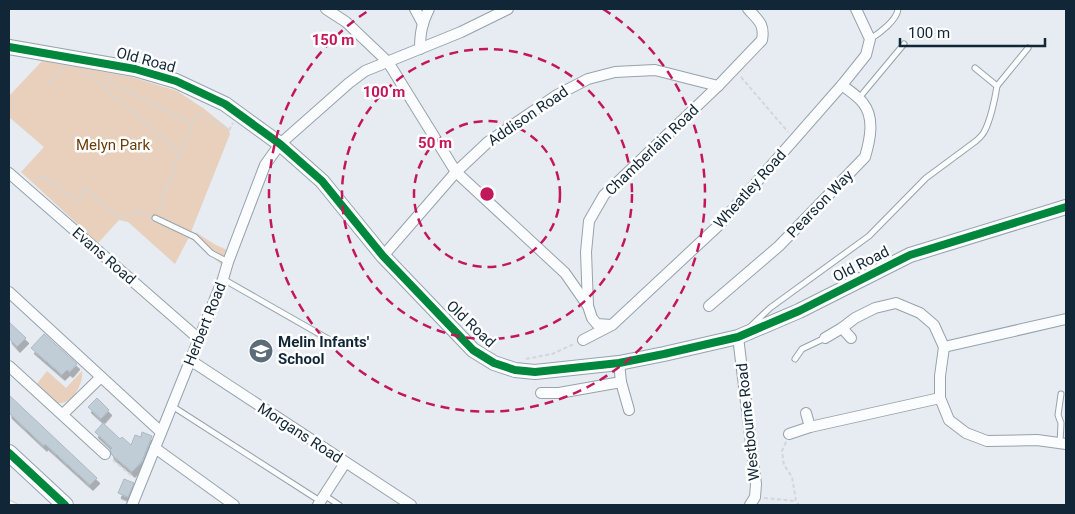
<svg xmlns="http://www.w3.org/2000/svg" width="1075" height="514" font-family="Roboto,sans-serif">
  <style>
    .green { fill: #e9d0bc }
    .building { fill: #c0cdd7; stroke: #acb9c3; filter: url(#shadow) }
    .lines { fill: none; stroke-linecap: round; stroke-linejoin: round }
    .lane-casing { stroke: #96a3ad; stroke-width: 7 }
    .street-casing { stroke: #96a3ad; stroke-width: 12 }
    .secondary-casing { stroke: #96a3ad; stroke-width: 16 }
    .primary-casing { stroke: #96a3ad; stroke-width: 18 }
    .path { stroke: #d4d7d8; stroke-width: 2; stroke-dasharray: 4 2.5; stroke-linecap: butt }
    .lane { stroke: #fbfcfd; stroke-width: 5 }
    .street { stroke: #fbfcfd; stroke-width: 10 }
    .secondary { stroke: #fbfcfd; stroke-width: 14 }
    .primary { stroke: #fbfcfd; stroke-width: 16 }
    .rail-casing { stroke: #d0d2d4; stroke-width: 5 }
    .rail { stroke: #fff; stroke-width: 3; stroke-dasharray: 9; stroke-linecap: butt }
    .cycleway-casing { stroke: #fff; stroke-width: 11 }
    .cycleway { stroke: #00873e; stroke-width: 8 }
    .ring { fill: none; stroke: #c2185b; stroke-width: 2.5; stroke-dasharray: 9 6 }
    .labels { text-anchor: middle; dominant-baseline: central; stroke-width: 5; stroke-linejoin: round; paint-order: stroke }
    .street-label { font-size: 15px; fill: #112738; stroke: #fff }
    .park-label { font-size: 15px; fill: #6c3d09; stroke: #fff }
    .poi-label { font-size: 15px; font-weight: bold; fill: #112738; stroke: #fff; text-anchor: start }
    .centre { fill: #c2185b; stroke: #fff; stroke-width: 2.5 }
    .ring-label { font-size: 15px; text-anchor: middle; font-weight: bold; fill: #c2185b; stroke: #fff; stroke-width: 5; stroke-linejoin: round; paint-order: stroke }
  </style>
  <defs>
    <filter id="shadow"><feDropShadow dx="3" dy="5.5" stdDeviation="0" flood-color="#0004"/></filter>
  </defs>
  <rect width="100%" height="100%" fill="#e6ecf1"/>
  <g class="green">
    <polygon points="42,61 132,77 177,91 203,108 228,128 230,134 191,232 197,233 214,244 229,251 222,265 189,237 175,264 128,222 119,220 98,243 21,172 44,147 9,117 9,96"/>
    <path d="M47,371L66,388L82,371C84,382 73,405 58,403C50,401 42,390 36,385Z"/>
  </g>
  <g class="building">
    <polygon points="9,322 26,338 17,347 9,338"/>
    <polygon points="44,334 77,364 70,372 67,370 62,375 31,348"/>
    <polygon points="9,395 97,478 90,485 45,444 44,446 9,413"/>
    <polygon points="97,398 109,410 101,419 88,407"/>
    <polygon points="103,423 120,439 122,437 131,445 135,435 141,437 142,432 152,436 142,461 132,472 112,455 110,450 112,448 95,432"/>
    <polygon points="124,479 134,483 128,497 118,493"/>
  </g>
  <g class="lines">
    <defs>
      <g id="lane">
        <path d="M870,39C880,33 897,20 898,9"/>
        <polyline points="997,86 1028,48"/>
        <polyline points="859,98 904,44"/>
        <polyline points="155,218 195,237 211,253 228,262"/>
        <polyline points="223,279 337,344"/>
        <path d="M751,326L770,308L869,236L926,178L976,141C978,139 982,136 984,132C990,122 995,99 997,86L975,68"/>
        <polyline points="795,359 802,349 825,338"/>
        <polyline points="172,406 320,501"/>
        <polyline points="1060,443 1061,423 1058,415 1061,394"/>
        <polyline points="324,495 339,505"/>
      </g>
      <g id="street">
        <polyline points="326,9 346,22 388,62 456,172 565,273 588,306 592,318 597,324 611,325"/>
        <polyline points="415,9 423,24"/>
        <path d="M420,49C420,33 422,23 429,9"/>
        <polyline points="9,173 199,339"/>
        <polyline points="383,256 456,172 488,142 557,95 588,79 615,72 655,70 718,86"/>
        <polyline points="9,292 161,432"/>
        <path d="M588,305L586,252L589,221L604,195L718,86L762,40C765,24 758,20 748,9"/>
        <path d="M709,306L779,246L865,157C870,140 875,118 863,103C858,96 848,90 842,85"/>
        <polyline points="842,328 851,338"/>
        <polyline points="738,337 756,484 755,497 750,505"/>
        <polyline points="825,338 842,328 855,318 875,308 896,303 920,313 934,325 944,347 940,376 940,398 949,420 966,433 987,441 1037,440 1066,444"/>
        <polyline points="583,340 612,325 719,225 842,85 866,55 870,39 856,9"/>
        <polyline points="944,347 1066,319"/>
        <polyline points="190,360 411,505"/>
        <polyline points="619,363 621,382 629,410"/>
        <polyline points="9,366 105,454"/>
        <polyline points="541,393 559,393 621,382"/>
        <polyline points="806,413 810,427"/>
        <polyline points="63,414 101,377"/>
        <polyline points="789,434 810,427 940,398"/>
        <polyline points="155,448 234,505"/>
        <polyline points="132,505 223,279 228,262 265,165 280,144 349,83 365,71 461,32 508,9"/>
        <polyline points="318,505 345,463"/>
      </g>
      <polyline id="secondary" points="9,47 135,69 176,81 225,104 280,144 322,181 383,256 473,350 494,363 515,370 535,372 619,363 664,354 738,337 799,311 910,255 1066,207"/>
      <polyline id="primary" points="9,453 65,505"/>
    </defs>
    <use href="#lane" class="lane-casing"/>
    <use href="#street" class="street-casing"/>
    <use href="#secondary" class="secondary-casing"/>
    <use href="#primary" class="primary-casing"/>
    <g class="path">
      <polyline points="83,73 91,76 180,153 158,211"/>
      <polyline points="106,76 114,84 192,123"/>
      <polyline points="741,77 788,132"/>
      <polyline points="48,83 63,69"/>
      <polyline points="180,153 196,115 202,115 229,130 233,123"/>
      <polyline points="34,182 42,175 77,201 86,189 119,218 128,217 137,210 149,215"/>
      <polyline points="526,359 552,354 574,344"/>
      <polyline points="786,442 782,451 784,465 792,477 796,501 799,505"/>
      <polyline points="113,460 132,476"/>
      <polyline points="764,498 796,501"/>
    </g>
    <use href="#lane" class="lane"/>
    <use href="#street" class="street"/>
    <use href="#secondary" class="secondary"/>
    <use href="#primary" class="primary"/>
    <defs>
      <polyline id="rail" points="9,502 15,505"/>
    </defs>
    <use href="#rail" class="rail-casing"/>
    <use href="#rail" class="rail"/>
    <defs>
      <g id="cycleway">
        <polyline points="9,47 135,69 176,81 225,104 280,144 322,181 383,256 473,350 494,363 515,370 535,372 619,363 664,354 738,337 799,311 910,255 1066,207"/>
        <polyline points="9,453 65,505"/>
      </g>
    </defs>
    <use href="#cycleway" class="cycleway-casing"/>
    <use href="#cycleway" class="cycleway"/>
  </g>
  <g class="ring">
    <circle cx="487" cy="194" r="73"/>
    <circle cx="487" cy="194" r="145"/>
    <path d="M603 9A218 218 0 1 1 371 9"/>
  </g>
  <defs>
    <symbol id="school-disc" viewBox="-11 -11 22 22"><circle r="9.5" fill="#5c6c79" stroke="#fff"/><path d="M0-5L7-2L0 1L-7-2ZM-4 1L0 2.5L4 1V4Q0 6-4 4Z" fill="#fff"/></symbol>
  </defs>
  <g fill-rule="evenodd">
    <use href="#school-disc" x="247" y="337" width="28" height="28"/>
  </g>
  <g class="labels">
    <g class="street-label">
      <text transform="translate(146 60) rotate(15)">Old Road</text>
      <text transform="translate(528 116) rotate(-34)">Addison Road</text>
      <text transform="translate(652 150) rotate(-44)">Chamberlain Road</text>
      <text transform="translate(750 189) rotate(-48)">Wheatley Road</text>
      <text transform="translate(820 204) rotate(-46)">Pearson Way</text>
      <text transform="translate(104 256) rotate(41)">Evans Road</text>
      <text transform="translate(861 264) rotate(-27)">Old Road</text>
      <text transform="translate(205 324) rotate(-68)">Herbert Road</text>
      <text transform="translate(471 324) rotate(43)">Old Road</text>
      <text transform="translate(748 422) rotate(-96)">Westbourne Road</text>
      <text transform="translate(300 433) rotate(33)">Morgans Road</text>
    </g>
    <g class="park-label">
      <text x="113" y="145">Melyn Park</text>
    </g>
    <g class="poi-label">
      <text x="278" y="342">Melin Infants'<tspan x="278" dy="17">School</tspan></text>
    </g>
  </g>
  <circle cx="487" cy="194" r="8" class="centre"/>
  <g class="ring-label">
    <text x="333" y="45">150 m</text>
    <text x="384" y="97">100 m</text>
    <text x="435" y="148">50 m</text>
  </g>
  <rect width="1075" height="514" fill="none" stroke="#112738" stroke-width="20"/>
  <path d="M900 38v8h145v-8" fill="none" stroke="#112738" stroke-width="2.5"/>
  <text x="908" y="38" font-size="15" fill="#112738" stroke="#ffffff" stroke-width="4" paint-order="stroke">100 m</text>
</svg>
